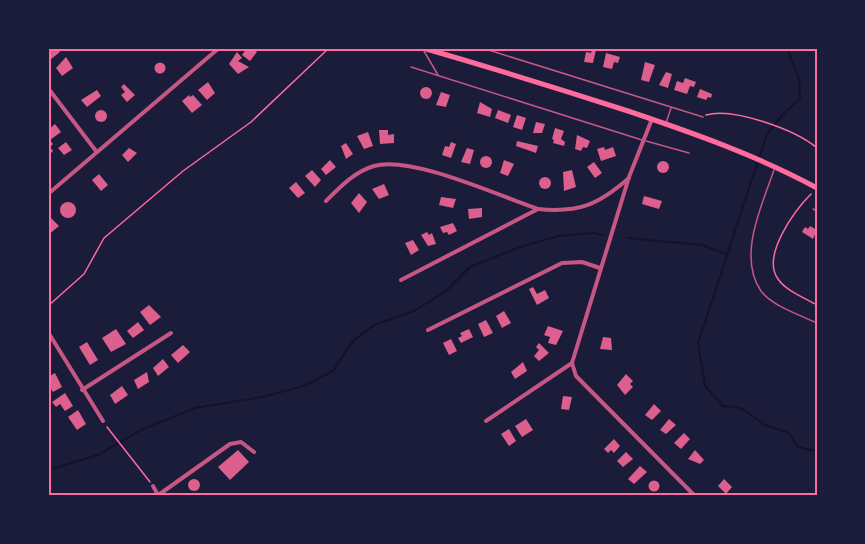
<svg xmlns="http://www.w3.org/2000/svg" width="865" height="544" font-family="Montserrat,sans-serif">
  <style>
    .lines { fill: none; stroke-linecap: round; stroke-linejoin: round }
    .stream { stroke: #12122b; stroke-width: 2 }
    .building { fill: #dd5f8e }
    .path { stroke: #ff6b9d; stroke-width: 1.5 }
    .service { stroke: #c65784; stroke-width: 1.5 }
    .minor { stroke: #c65784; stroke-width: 4 }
    .primary { stroke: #ff6b9d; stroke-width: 5 }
    .neatline { fill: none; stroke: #ff6b9d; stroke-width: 2 }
  </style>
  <rect width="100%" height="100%" fill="#1b1b3a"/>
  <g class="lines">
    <g class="stream">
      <polyline points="787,48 799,79 800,99 785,112 767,134 698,343 705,386 723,406 741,408 765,425 789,433 797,446 813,451 817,449"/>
      <polyline points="628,238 702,245 726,254"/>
      <polyline points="48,470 98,455 141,430 195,408 262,397 304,386 333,371 353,341 374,325 414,311 446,291 470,267 520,247 558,236 594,233 603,235"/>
    </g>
  </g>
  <g class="building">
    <polygon points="53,48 61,48 59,50 60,52 50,60 48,50"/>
    <polygon points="247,48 253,48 257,52 250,61 242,55"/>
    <polygon points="592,49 596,50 593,63 584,62 586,52 591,53"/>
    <polygon points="237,52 242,58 238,61 249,67 238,74 229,64"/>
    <polygon points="606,53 620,57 618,63 614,62 612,69 603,67"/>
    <polygon points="66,57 73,68 62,76 56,68"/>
    <polygon points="645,62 655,65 649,82 641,80"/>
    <circle cx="160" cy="68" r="5.5"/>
    <polygon points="666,72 672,74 668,88 659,85"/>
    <polygon points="685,78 696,82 694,87 690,86 687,94 674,90 677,81 683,83"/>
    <polygon points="208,82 215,93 207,100 198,90"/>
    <polygon points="124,84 135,95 127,102 121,95 125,92 121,87"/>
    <circle cx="426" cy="93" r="6"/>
    <polygon points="700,89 712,94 711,98 708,97 706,100 697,97"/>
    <polygon points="97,90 101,96 87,107 81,100"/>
    <polygon points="441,92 450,95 446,107 436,105"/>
    <polygon points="189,95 190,97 193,95 202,105 192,113 182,101"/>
    <polygon points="480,102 492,109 490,117 477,113"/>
    <circle cx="101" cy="116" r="6"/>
    <polygon points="498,110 511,115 508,123 495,118"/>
    <polygon points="517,115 526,118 522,130 513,127"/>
    <polygon points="536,122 545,124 542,133 533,133"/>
    <polygon points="55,124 61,132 50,140 53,144 50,147 53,151 50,154 48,130"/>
    <polygon points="555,128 564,131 561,139 565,142 564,146 553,143 554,140 552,139"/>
    <polygon points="379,130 388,130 388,135 394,134 394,143 380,144"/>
    <polygon points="368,132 373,146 364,149 357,136"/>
    <polygon points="577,135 590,141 587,148 583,147 581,151 575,149"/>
    <polygon points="517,141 538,146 536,153 516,146"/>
    <polygon points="66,142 72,150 64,155 58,148"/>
    <polygon points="451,142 456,144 451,158 442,155 445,146 449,147"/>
    <polygon points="346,143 353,154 346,159 341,146"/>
    <polygon points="604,147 605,150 613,147 616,156 601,161 597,149"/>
    <polygon points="129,148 137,153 128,162 122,155"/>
    <polygon points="467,148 474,150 470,164 461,162"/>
    <circle cx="486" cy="162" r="6"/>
    <polygon points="330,160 336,167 326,175 321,169"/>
    <polygon points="504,160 514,164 508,176 500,173"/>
    <circle cx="663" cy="167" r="6"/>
    <polygon points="594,162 602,173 595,178 587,167"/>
    <polygon points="312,170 321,180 315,187 305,176"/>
    <polygon points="572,170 576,187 564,191 563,172"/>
    <polygon points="99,174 108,185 101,191 92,180"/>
    <circle cx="545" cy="183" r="6"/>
    <polygon points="296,182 305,193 298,198 289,188"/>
    <polygon points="384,184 389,195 379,199 372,189"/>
    <polygon points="359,193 367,202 359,213 351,203"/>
    <polygon points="644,196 662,201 659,209 642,204"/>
    <polygon points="441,197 456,199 453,208 439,205"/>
    <circle cx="68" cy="210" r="8"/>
    <polygon points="482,208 482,217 469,219 468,209"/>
    <polygon points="50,217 59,226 48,235 48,219"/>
    <polygon points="453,223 457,231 449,235 447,232 443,233 440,227"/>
    <polygon points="810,226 817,230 813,239 802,232 805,227 808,229"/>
    <polygon points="427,232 429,235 432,233 436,244 428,246 423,238 421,235"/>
    <polygon points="413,240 419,250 411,255 405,243"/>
    <polygon points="533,287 537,294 545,290 549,298 537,305 529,289"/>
    <polygon points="149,305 161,317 150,325 140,312"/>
    <polygon points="504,311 511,323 502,328 496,316"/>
    <polygon points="486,320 493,333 484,337 478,324"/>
    <polygon points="138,322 144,330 133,338 127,331"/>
    <polygon points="548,326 563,331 556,345 548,343 550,337 544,335"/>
    <polygon points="116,329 126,344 111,352 102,338"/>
    <polygon points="469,329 473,337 461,343 458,338 462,336 460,333"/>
    <polygon points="603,337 611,338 612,350 600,349"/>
    <polygon points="451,339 457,351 449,355 443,343"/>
    <polygon points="87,342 98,360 90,365 79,347"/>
    <polygon points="539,343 549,353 539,361 534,356 539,350 536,347"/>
    <polygon points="183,345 190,352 178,363 171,355"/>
    <polygon points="163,359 169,367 158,376 153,368"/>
    <polygon points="523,362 527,371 515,379 511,372"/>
    <polygon points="147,372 149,382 138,389 134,380"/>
    <polygon points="55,373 62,387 53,392 48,384 48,377"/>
    <polygon points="626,374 633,381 630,384 633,387 625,395 617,385"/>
    <polygon points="122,386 128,395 115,404 110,395"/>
    <polygon points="65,393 73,406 65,411 60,404 56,407 52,402"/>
    <polygon points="563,396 572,397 569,410 561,409"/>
    <polygon points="654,404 661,411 652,420 645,415"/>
    <polygon points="78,410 86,424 77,430 68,417"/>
    <polygon points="526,419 533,430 522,437 515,426"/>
    <polygon points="669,419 676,425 666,434 660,430"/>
    <polygon points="509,429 516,441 509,446 501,434"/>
    <polygon points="684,433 690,439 681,449 674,443"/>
    <polygon points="614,439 620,446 614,453 611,450 608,453 604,449"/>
    <polygon points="238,450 249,462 230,480 218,467"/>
    <polygon points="695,450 704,460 700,464 688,459"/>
    <polygon points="626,452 633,459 623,467 617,461"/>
    <polygon points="640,466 647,472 634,484 628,479"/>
    <circle cx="194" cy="485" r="6"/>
    <polygon points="724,479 732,487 726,494 718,486"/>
    <circle cx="654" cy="486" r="5.5"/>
  </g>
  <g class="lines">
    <g class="path">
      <path d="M706,115C733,107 796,130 817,148"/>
      <path d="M811,194C795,210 761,256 778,279C786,291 805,298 817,305"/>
      <polyline points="48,306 84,274 104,238 183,171 251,122 329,48"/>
      <polyline points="107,427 150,482"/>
    </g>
    <g class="service">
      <polyline points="482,48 703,117"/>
      <polyline points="424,51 438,75"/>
      <polyline points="411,67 642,140"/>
      <polyline points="666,123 671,108"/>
      <polyline points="646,141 689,153"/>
      <path d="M774,170C762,205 737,256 761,291C772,306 800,315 817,323"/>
      <polyline points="813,209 817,211"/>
    </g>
    <g class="minor">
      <polyline points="48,88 96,151"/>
      <polyline points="48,194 219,48"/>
      <path d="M326,201C340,187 354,172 374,166C411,155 499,196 538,209C579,213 598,205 629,178"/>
      <polyline points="401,280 538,209"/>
      <polyline points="428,330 562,263 582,262 600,268"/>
      <polyline points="48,332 103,421"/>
      <polyline points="572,363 576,376 695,496"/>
      <polyline points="82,390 171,333"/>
      <polyline points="486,421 572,363 629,177 652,119"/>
      <polyline points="153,486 158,495"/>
      <polyline points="157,496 230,444 241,442 254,452"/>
    </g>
    <path class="primary" d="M423,48C492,68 560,89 628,111C693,133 756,155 817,188"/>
  </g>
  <rect width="865" height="544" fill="none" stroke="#1b1b3a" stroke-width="99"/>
  <rect x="50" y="50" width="766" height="444" class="neatline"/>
</svg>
